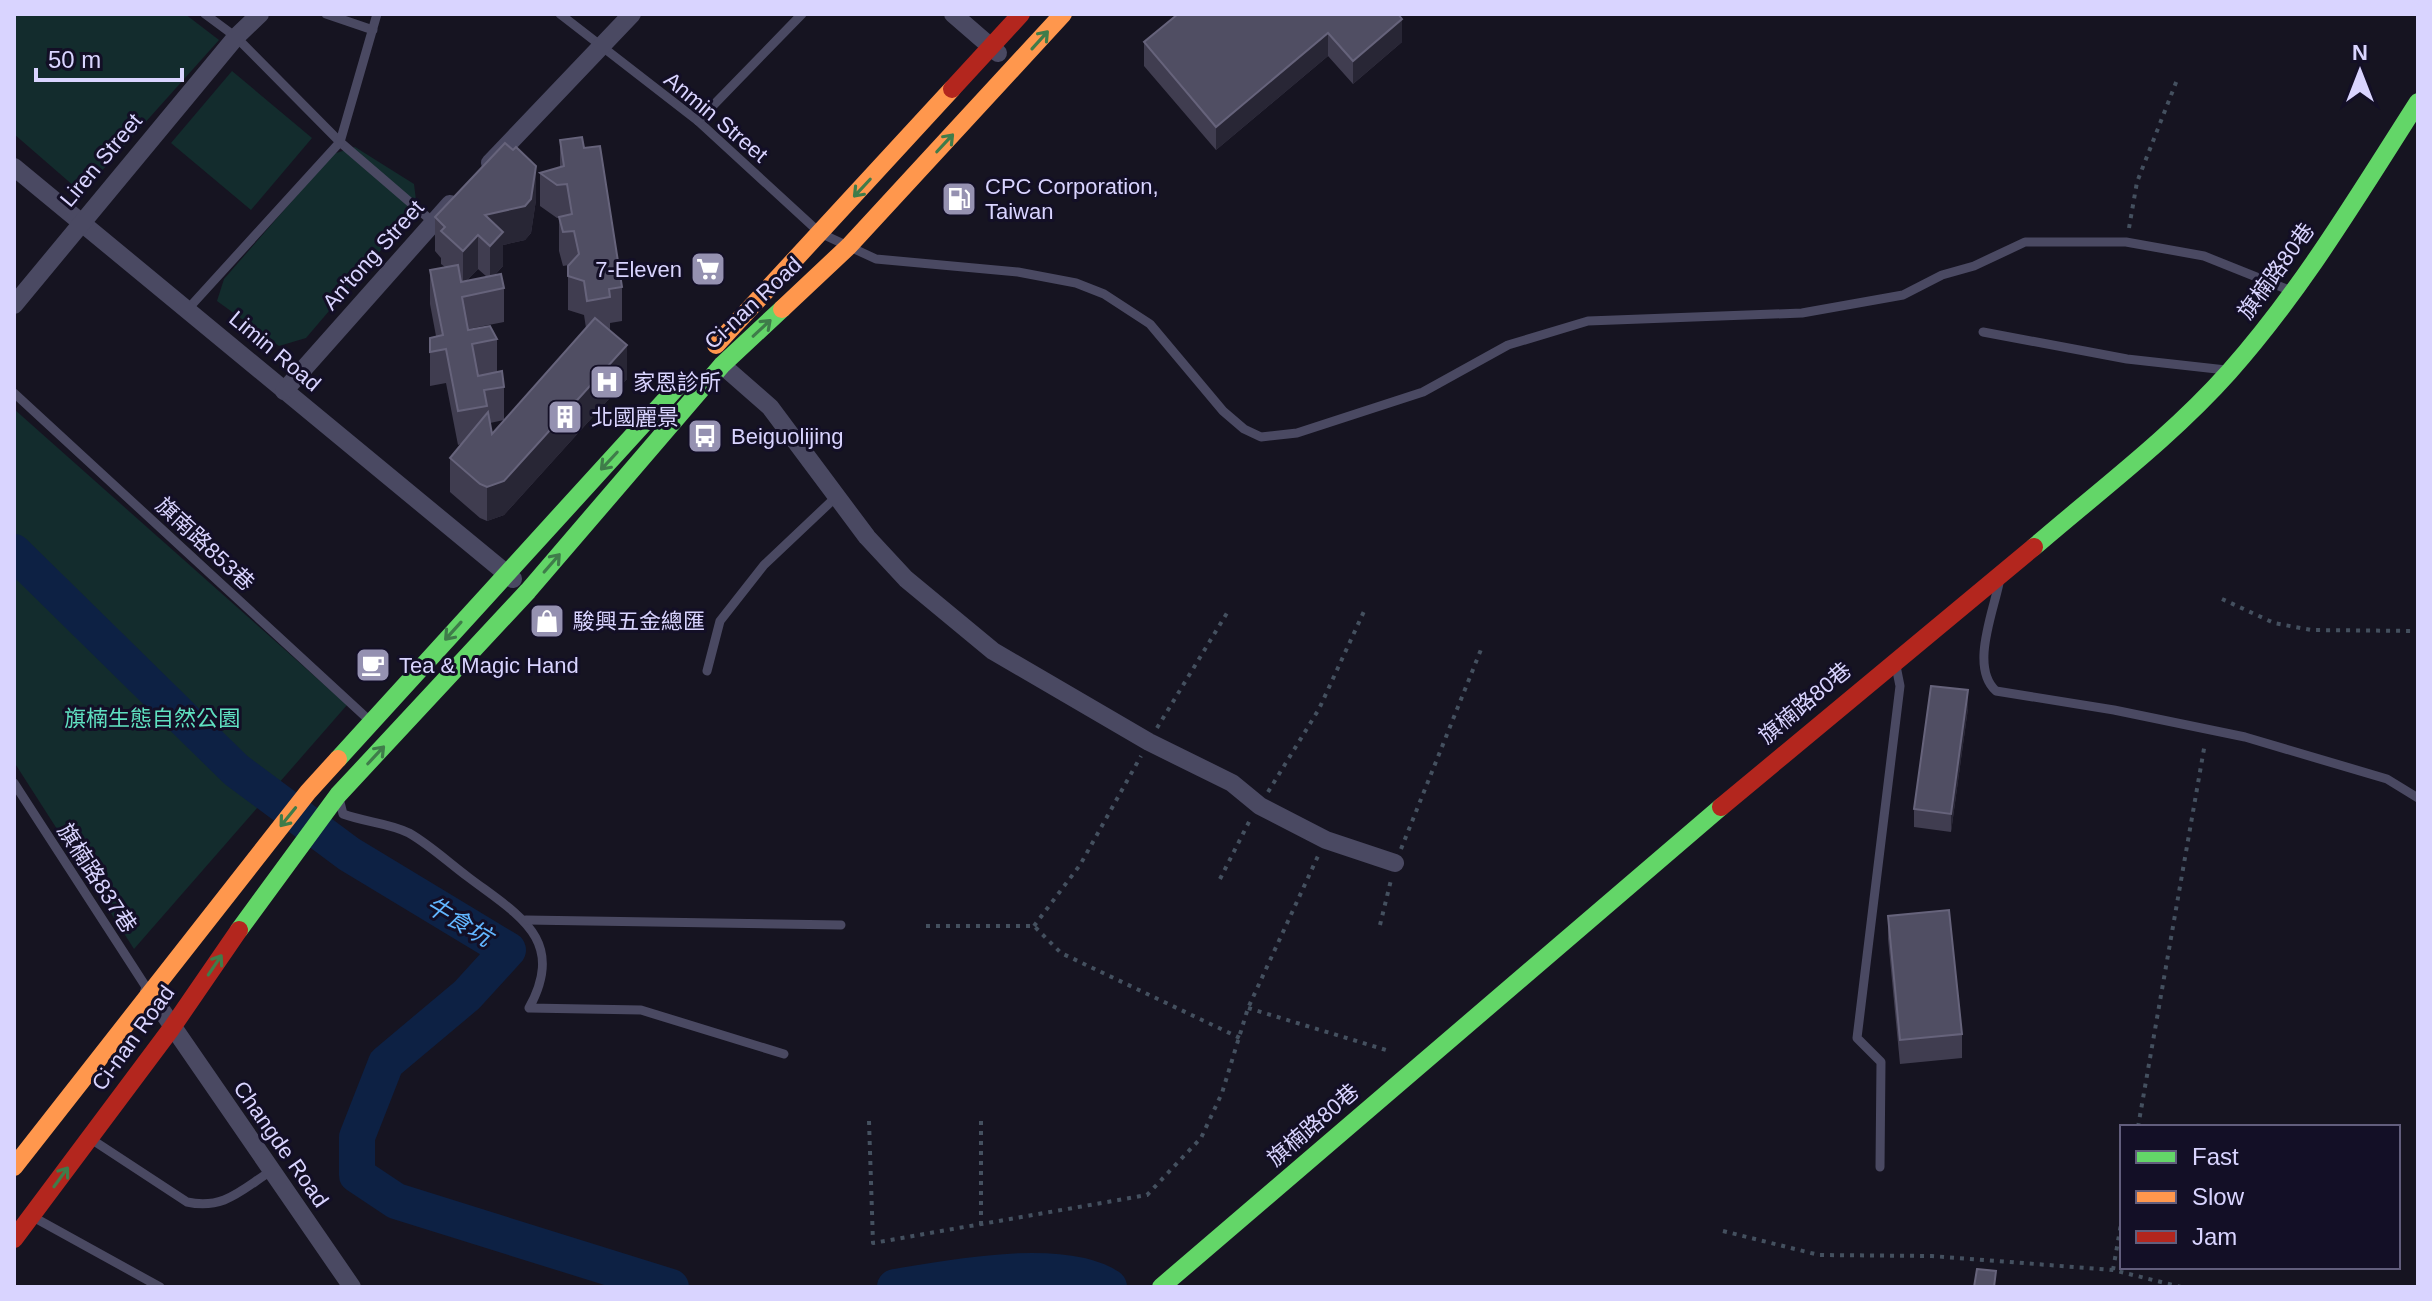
<svg xmlns="http://www.w3.org/2000/svg" width="2432" height="1301" font-family="Helvetica,'Noto Sans TC',sans-serif">
  <style>
    .green { fill: #132c2d }
    .lines { fill: none; stroke-linecap: round; stroke-linejoin: round }
    .river { stroke: #0d2144; stroke-width: 36 }
    .path { stroke: #44505f; stroke-width: 4; stroke-dasharray: 4 6; stroke-linecap: butt }
    .lane { stroke: #4a4962; stroke-width: 9 }
    .street { stroke: #4a4962; stroke-width: 18 }
    .fast { stroke: #63d668; stroke-width: 18 }
    .slow { stroke: #ff974d; stroke-width: 18 }
    .jam { stroke: #b3261e; stroke-width: 18 }
    .wall { fill: #403d50; fill-rule: evenodd }
    .shaded-wall { fill: #282635 }
    .building { fill: #504e63; stroke: #66637b; stroke-width: 2 }
    .oneway { stroke: #3f7c4a }
    .labels { text-anchor: middle; dominant-baseline: central; stroke-width: 6; stroke-linejoin: round; paint-order: stroke }
    .street-label { font-size: 22px; fill: #d9d4ff; stroke: #130f26 }
    .poi-label { font-size: 22px; fill: #d9d4ff; stroke: #130f26; text-anchor: start }
    .park-label { font-size: 22px; fill: #5fe0c0; stroke: #130f26 }
    .water-label { font-size: 24px; font-style: italic; fill: #62b6ff; stroke: #130f26 }
  </style>
  <rect width="100%" height="100%" fill="#161421"/>
  <g class="green">
    <polygon points="14,14 185,14 219,40 82,193 14,134"/>
    <polygon points="232,71 312,138 251,210 171,143"/>
    <polygon points="355,147 414,184 417,208 306,338 279,346 217,301 224,279 333,154"/>
    <polygon points="14,409 347,705 134,949 14,762"/>
  </g>
  <g class="lines">
    <g class="river">
      <polyline points="14,552 236,770 349,854 508,950 467,995 386,1063 357,1137 357,1175 396,1201 671,1287"/>
      <path d="M895,1287C948,1278 1063,1256 1109,1287"/>
    </g>
    <g class="path">
      <polyline points="2129,228 2137,182 2177,80"/>
      <polyline points="2222,599 2274,623 2311,630 2418,631"/>
      <polyline points="1157,728 1227,613"/>
      <polyline points="1268,792 1319,709 1366,607"/>
      <polyline points="1401,849 1482,647"/>
      <polyline points="1220,879 1250,820"/>
      <polyline points="1380,925 1391,880"/>
      <polyline points="926,926 1034,926 1061,953 1240,1038"/>
      <polyline points="1034,926 1080,865 1141,756"/>
      <polyline points="1248,1008 1386,1050"/>
      <polyline points="869,1121 873,1243 1147,1195 1201,1138 1222,1093 1248,1008 1318,856"/>
      <polyline points="2138,1127 2205,743"/>
      <polyline points="981,1225 981,1121"/>
      <polyline points="1723,1231 1819,1255 1932,1256 2113,1270 2181,1287"/>
      <polyline points="2113,1270 2122,1218"/>
    </g>
    <g class="lane">
      <polyline points="205,14 236,37 340,142 433,222"/>
      <polyline points="326,14 373,30"/>
      <polyline points="560,14 698,121 820,233 876,259 1018,272 1076,283 1104,294 1150,324 1223,411 1244,429 1261,437 1297,433 1423,392 1508,345 1588,321 1802,313 1903,295 1942,275 1974,266 2025,242 2126,242 2204,256 2289,290"/>
      <polyline points="698,121 802,14"/>
      <polyline points="187,310 340,142 377,14"/>
      <polyline points="1983,332 2127,359 2226,370"/>
      <polyline points="14,393 369,720"/>
      <path d="M1999,583C1993,613 1970,668 1996,691L2114,710L2245,737L2387,779L2418,798"/>
      <polyline points="707,671 720,621 764,565 837,496"/>
      <polyline points="14,783 148,990"/>
      <path d="M340,802L343,814C364,822 390,823 409,833C430,845 449,863 468,877C518,915 567,939 529,1008L641,1010L784,1054"/>
      <polyline points="526,920 841,925"/>
      <path d="M94,1141L187,1202C224,1210 241,1190 271,1171"/>
      <polyline points="1880,1167 1881,1062 1857,1038 1900,686 1896,666"/>
      <polyline points="35,1218 160,1287"/>
    </g>
    <g class="street">
      <polyline points="953,14 998,53"/>
      <polyline points="490,163 632,14"/>
      <polyline points="14,167 513,579"/>
      <polyline points="14,305 236,37 260,14"/>
      <polyline points="722,365 770,407 867,537 906,579 993,651 1149,742 1232,783 1260,806 1326,840 1395,863"/>
      <polyline points="284,391 450,204"/>
      <polyline points="149,992 352,1287"/>
    </g>
    <g class="fast">
      <path d="M2034,547C2100,490 2171,437 2229,372C2302,290 2359,194 2418,102"/>
      <polyline points="338,759 678,386"/>
      <polyline points="239,930 338,795 528,591 722,365 782,309"/>
      <polyline points="1161,1287 1721,807"/>
    </g>
    <g class="slow">
      <polyline points="782,309 849,246 1063,14"/>
      <polyline points="716,345 952,89"/>
      <polyline points="14,1167 308,792 338,759"/>
    </g>
    <g class="jam">
      <polyline points="952,89 1021,14"/>
      <polyline points="1721,807 2034,547"/>
      <polyline points="14,1239 171,1029 239,930"/>
    </g>
  </g>
  <g class="wall">
    <polygon points="1178,14 1402,42 1353,84 1328,56 1216,150 1144,66 1144,42"/>
    <path d="M560,140L584,148L622,287V321L610,323V331L627,379L504,515L487,521L480,518L450,492V458L461,444L458,445L446,383L430,386V338L436,336L430,304V270L445,267L441,264V258L435,251V217L536,200L531,233L525,240L503,245V266L494,276L504,288V322L468,329L497,339V372L504,387V420L490,423L492,434L586,328L584,315L568,310V266L569,265L563,266L559,251V218H557L540,206V173L560,167ZM478,269L487,277L466,281Z"/>
    <polygon points="1968,708 1951,832 1914,827 1914,809"/>
    <polygon points="1888,916 1962,1034 1962,1058 1900,1064 1888,939"/>
  </g>
  <g class="shaded-wall">
    <polygon points="1402,19 1402,42 1353,84 1353,61"/>
    <polygon points="1328,33 1328,56 1216,150 1216,127"/>
    <polygon points="536,166 536,200 531,233 525,240 503,245 503,266 490,280 490,246 485,215"/>
    <polygon points="478,235 478,269 463,284 463,251"/>
    <polygon points="627,345 627,379 504,515 487,521 487,487"/>
    <polygon points="1968,690 1968,708 1951,832 1951,814"/>
  </g>
  <g class="building">
    <polygon points="1178,14 1398,14 1402,19 1353,61 1328,33 1216,127 1144,42"/>
    <polygon points="582,137 584,148 600,146 622,287 609,289 610,297 587,301 584,281 568,276 568,266 579,254 574,231 563,232 559,217 572,214 567,184 557,185 540,173 564,166 560,140"/>
    <polygon points="505,143 513,150 516,147 536,166 531,199 525,206 485,215 503,232 490,246 478,235 463,251 441,231 445,227 435,217"/>
    <polygon points="458,265 461,282 501,274 504,288 462,297 468,330 490,326 497,339 472,344 478,376 502,371 504,387 484,390 487,406 458,411 446,349 430,352 430,338 443,335 430,270"/>
    <polygon points="595,318 627,345 504,481 487,487 480,484 450,458 488,412 492,434"/>
    <polygon points="1931,686 1968,690 1951,814 1914,809"/>
    <polygon points="1949,910 1962,1034 1900,1040 1888,916"/>
    <polygon points="1977,1269 1996,1271 1994,1287 1974,1287"/>
  </g>
  <defs><path id="oneway-shaft" d="M-6 0H5M1.5-3L5.5 0L1.5 3" fill="none" stroke-width="1.6" stroke-linecap="round" stroke-linejoin="round" transform="scale(2)"/></defs>
  <g class="oneway">
    <use href="#oneway-shaft" transform="translate(1040 40) rotate(-48)"/>
    <use href="#oneway-shaft" transform="translate(945 143) rotate(-47)"/>
    <use href="#oneway-shaft" transform="translate(862 188) rotate(133)"/>
    <use href="#oneway-shaft" transform="translate(762 328) rotate(-43)"/>
    <use href="#oneway-shaft" transform="translate(609 461) rotate(133)"/>
    <use href="#oneway-shaft" transform="translate(552 563) rotate(-49)"/>
    <use href="#oneway-shaft" transform="translate(453 631) rotate(132)"/>
    <use href="#oneway-shaft" transform="translate(376 755) rotate(-47)"/>
    <use href="#oneway-shaft" transform="translate(288 817) rotate(129)"/>
    <use href="#oneway-shaft" transform="translate(215 965) rotate(-56)"/>
    <use href="#oneway-shaft" transform="translate(61 1177) rotate(-54)"/>
  </g>
  <defs>
    <symbol id="fuel-square" viewBox="-11 -11 22 22"><rect x="-9" y="-9" width="18" height="18" rx="4" fill="#9591b1" stroke="#130f26"/><path d="M-5.5-6h7V0h2V4h1.3V-2.5L3-4.5l.8-.8L6-3V5H2.5V1h-1V6h-7ZM-4.2-4.7v3.2H.2V-4.7Z" fill="#fff"/></symbol>
    <symbol id="supermarket-square" viewBox="-11 -11 22 22"><rect x="-9" y="-9" width="18" height="18" rx="4" fill="#9591b1" stroke="#130f26"/><path d="M-6-5.5h2.5l.6 2H6L4.5 2H-2.5L-4.4-4H-6ZM-1.5 3.2a1.3 1.3 0 1 0 .1 0ZM3 3.2a1.3 1.3 0 1 0 .1 0Z" fill="#fff"/></symbol>
    <symbol id="hospital-square" viewBox="-11 -11 22 22"><rect x="-9" y="-9" width="18" height="18" rx="4" fill="#9591b1" stroke="#130f26"/><path d="M-5-5h3v3.5h4V-5h3V5h-3V1.5h-4V5h-3Z" fill="#fff"/></symbol>
    <symbol id="building-square" viewBox="-11 -11 22 22"><rect x="-9" y="-9" width="18" height="18" rx="4" fill="#9591b1" stroke="#130f26"/><path d="M-4-6H4V6H1V3H-1V6H-4ZM-2.5-4.3h1.7v1.8h-1.7ZM.8-4.3h1.7v1.8H.8ZM-2.5-1h1.7V.8h-1.7ZM.8-1h1.7V.8H.8Z" fill="#fff"/></symbol>
    <symbol id="bus-square" viewBox="-11 -11 22 22"><rect x="-9" y="-9" width="18" height="18" rx="4" fill="#9591b1" stroke="#130f26"/><path d="M-5-6H5V4H4V6H2V4H-2V6H-4V4H-5ZM-3.5-4V0h7V-4ZM-3.5 1.2v1.5H-2V1.2ZM2 1.2v1.5H3.5V1.2Z" fill="#fff"/></symbol>
    <symbol id="shop-square" viewBox="-11 -11 22 22"><rect x="-9" y="-9" width="18" height="18" rx="4" fill="#9591b1" stroke="#130f26"/><path d="M-5-2.5h2.3a2.7 3.5 0 0 1 5.4 0H5L5.5 6h-11ZM-1.5-2.5h3a1.5 2.3 0 0 0-3 0Z" fill="#fff"/></symbol>
    <symbol id="cafe-square" viewBox="-11 -11 22 22"><rect x="-9" y="-9" width="18" height="18" rx="4" fill="#9591b1" stroke="#130f26"/><path d="M-5.5-4.5H6V0H3Q3 3.5 0 3.5H-2.5Q-5.5 3.5-5.5 0ZM3-3.2v2h1.7v-2ZM-6 4.5H4V6H-6Z" fill="#fff"/></symbol>
  </defs>
  <g fill-rule="evenodd">
    <use href="#fuel-square" x="939" y="179" width="40" height="40"/>
    <use href="#supermarket-square" x="688" y="249" width="40" height="40"/>
    <use href="#hospital-square" x="587" y="362" width="40" height="40"/>
    <use href="#building-square" x="545" y="397" width="40" height="40"/>
    <use href="#bus-square" x="685" y="416" width="40" height="40"/>
    <use href="#shop-square" x="527" y="601" width="40" height="40"/>
    <use href="#cafe-square" x="353" y="645" width="40" height="40"/>
  </g>
  <g class="labels">
    <g class="street-label">
      <text transform="translate(716 117) rotate(40)">Anmin Street</text>
      <text transform="translate(101 160) rotate(-50)">Liren Street</text>
      <text transform="translate(373 255) rotate(-48)">An'tong Street</text>
      <text transform="translate(2276 271) rotate(-54)">旗楠路80巷</text>
      <text transform="translate(753 303) rotate(-43)">Ci-nan Road</text>
      <text transform="translate(275 351) rotate(40)">Limin Road</text>
      <text transform="translate(205 544) rotate(43)">旗南路853巷</text>
      <text transform="translate(1805 703) rotate(-40)">旗楠路80巷</text>
      <text transform="translate(97 878) rotate(57)">旗楠路837巷</text>
      <text transform="translate(133 1038) rotate(-54)">Ci-nan Road</text>
      <text transform="translate(1313 1125) rotate(-41)">旗楠路80巷</text>
      <text transform="translate(281 1144) rotate(55)">Changde Road</text>
    </g>
    <g class="poi-label">
      <text x="985" y="186">CPC Corporation,<tspan x="985" dy="25">Taiwan</tspan></text>
      <text x="682" y="269" text-anchor="end">7-Eleven</text>
      <text x="633" y="382">家恩診所</text>
      <text x="591" y="417">北國麗景</text>
      <text x="731" y="436">Beiguolijing</text>
      <text x="573" y="621">駿興五金總匯</text>
      <text x="399" y="665">Tea &amp; Magic Hand</text>
    </g>
    <g class="park-label">
      <text x="152" y="718">旗楠生態自然公園</text>
    </g>
    <g class="water-label">
      <text transform="translate(459 921) rotate(31)">牛食坑</text>
    </g>
  </g>
  <rect width="2432" height="1301" fill="none" stroke="#d9d4ff" stroke-width="32"/>
  <rect x="2120" y="1125" width="280" height="144" fill="#130f26" stroke="#625e7d" stroke-width="2"/>
  <rect x="2136" y="1151" width="40" height="12" fill="#63d668" stroke="#625e7d" stroke-width="2"/>
  <text x="2192" y="1165" font-size="24" fill="#d9d4ff">Fast</text>
  <rect x="2136" y="1191" width="40" height="12" fill="#ff974d" stroke="#625e7d" stroke-width="2"/>
  <text x="2192" y="1205" font-size="24" fill="#d9d4ff">Slow</text>
  <rect x="2136" y="1231" width="40" height="12" fill="#b3261e" stroke="#625e7d" stroke-width="2"/>
  <text x="2192" y="1245" font-size="24" fill="#d9d4ff">Jam</text>
  <g transform="translate(2360 72)" stroke="#130f26" stroke-width="6" paint-order="stroke">
  <path d="M0-6L14 30L0 20L-14 30Z" fill="#d9d4ff"/>
  <text y="-12" font-size="22" font-weight="bold" text-anchor="middle" fill="#d9d4ff">N</text>
  </g>
  <path d="M36 68v12h146v-12" fill="none" stroke="#d9d4ff" stroke-width="4"/>
  <text x="48" y="68" font-size="24" fill="#d9d4ff" stroke="#130f26" stroke-width="6" paint-order="stroke">50 m</text>
</svg>
